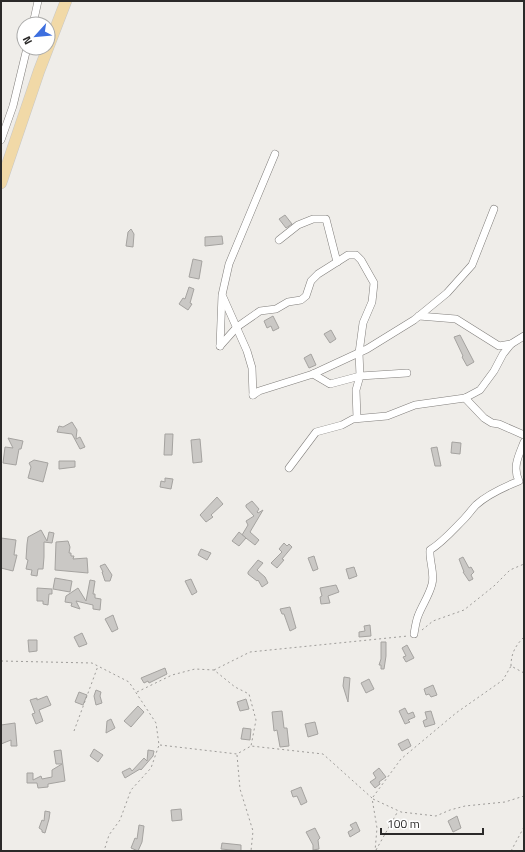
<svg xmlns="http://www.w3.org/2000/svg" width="525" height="852" font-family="'Titillium Web',sans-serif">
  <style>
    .building { fill: #cac8c5; stroke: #a5a3a0 }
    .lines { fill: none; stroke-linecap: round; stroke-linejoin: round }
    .minor-casing { stroke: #807e7b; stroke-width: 8 }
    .primary-casing { stroke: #c8c8c7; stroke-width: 12 }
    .path { stroke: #9e9c99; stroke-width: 1; stroke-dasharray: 2 3; stroke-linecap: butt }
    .minor { stroke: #fff; stroke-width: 7 }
    .primary { stroke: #f1d9a7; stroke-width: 11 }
  </style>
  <rect width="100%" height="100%" fill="#efede9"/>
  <g class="building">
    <polygon points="285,215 292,224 286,228 279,219"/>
    <polygon points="131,229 134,234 133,247 126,246 128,232"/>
    <polygon points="222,236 223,244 205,246 205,237"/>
    <polygon points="193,259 202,261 199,279 189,277"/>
    <polygon points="189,287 194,289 190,303 192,304 188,310 179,304 183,298 185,299"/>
    <polygon points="273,316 279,328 273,331 271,326 267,328 264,321"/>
    <polygon points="331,330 336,339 330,343 324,334"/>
    <polygon points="460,335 474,362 467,366 462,357 463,356 454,337"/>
    <polygon points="311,354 316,365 309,368 304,358"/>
    <polygon points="72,422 77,430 76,439 80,437 85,447 80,449 72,434 57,432 59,426 63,427"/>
    <polygon points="165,434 173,434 172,455 164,455"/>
    <polygon points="8,438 23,441 21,449 19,449 16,465 3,463 5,447 13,448"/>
    <polygon points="200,439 202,462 193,463 191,440"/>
    <polygon points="452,442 461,443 460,454 451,453"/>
    <polygon points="437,447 441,466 435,466 431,448"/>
    <polygon points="34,460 48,463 43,482 28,478 31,467 29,463"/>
    <polygon points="59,461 75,461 75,467 59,469"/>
    <polygon points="165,478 173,479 171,489 160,487 161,481 165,482"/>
    <polygon points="217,497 223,504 211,515 213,517 206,522 200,515"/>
    <polygon points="252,501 259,509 257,512 258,513 263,510 250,532 259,540 255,545 242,535 248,525 246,521 254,516 246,507 246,505"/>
    <polygon points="41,530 47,541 49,532 54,533 52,543 44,542 44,557 43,569 38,569 37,576 31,575 32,570 26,569 28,560 26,559 27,544 28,537"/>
    <polygon points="239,532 246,538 239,546 232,541"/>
    <polygon points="1,538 16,540 14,555 17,555 13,571 1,568"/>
    <polygon points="68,541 70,547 69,553 71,553 71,556 74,556 73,559 87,558 88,573 55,570 56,542"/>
    <polygon points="284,543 287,546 289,544 292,547 282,559 284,560 277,568 271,563 282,552 279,549"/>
    <polygon points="201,549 211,553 207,560 198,555"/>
    <polygon points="314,556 318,569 313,571 308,558"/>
    <polygon points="463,557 469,568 471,567 474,572 471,575 473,579 469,581 463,572 464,572 459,559"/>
    <polygon points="258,560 263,563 257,570 265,577 268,583 262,587 258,580 257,581 248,574 248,572"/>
    <polygon points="105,564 112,575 110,581 105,581 102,572 103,572 100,566"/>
    <polygon points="354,567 357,576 349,579 346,569"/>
    <polygon points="55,578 72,581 70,592 53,589"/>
    <polygon points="191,579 197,592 192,595 185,581"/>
    <polygon points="90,580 95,581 93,594 95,594 95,598 101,599 100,610 93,609 93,605 76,601 80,609 71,606 72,603 65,602 66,596 78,588 86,601"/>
    <polygon points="336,585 339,592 328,596 330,603 321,604 320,597 322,596 320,588"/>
    <polygon points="37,588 52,589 52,594 49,594 48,605 43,604 43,601 37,601"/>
    <polygon points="290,607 296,628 290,631 284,614 282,614 280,609"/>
    <polygon points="113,615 118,629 112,632 105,619"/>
    <polygon points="370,625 371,636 359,637 359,632 365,631 364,626"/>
    <polygon points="82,633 87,644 79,647 74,637"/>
    <polygon points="28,640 37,640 37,651 29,652"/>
    <polygon points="381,642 386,642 386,656 384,669 381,669 381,665 379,665 381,659"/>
    <polygon points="407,645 414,658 406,662 403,657 406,656 402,648"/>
    <polygon points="165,668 167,674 149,683 148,681 144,683 141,678"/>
    <polygon points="344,677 350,678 348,702 343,686"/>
    <polygon points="369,679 374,689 366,693 361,683"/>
    <polygon points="433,685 437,695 431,697 429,694 426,695 424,689"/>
    <polygon points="96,690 101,692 100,696 102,703 96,705 94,696"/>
    <polygon points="79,692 87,695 83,705 75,702"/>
    <polygon points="47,696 51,705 39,710 43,721 36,724 32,714 35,713 30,700 37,698 37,700"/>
    <polygon points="246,699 249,709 240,711 237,702"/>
    <polygon points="138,706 144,712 131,727 124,721"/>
    <polygon points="405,708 408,714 413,712 415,717 408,720 410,722 405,724 399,711"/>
    <polygon points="282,711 284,728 287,728 289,746 280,747 277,730 274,731 272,712"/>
    <polygon points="431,711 435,724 425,727 423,721 427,719 425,712"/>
    <polygon points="111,719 115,728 106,733 107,721"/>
    <polygon points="315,722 318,734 308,737 305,724"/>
    <polygon points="15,723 17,746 11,746 11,740 1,744 1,725"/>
    <polygon points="243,728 251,729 250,740 241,739"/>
    <polygon points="408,739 411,746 402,751 398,744"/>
    <polygon points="94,749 103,755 98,762 90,756"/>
    <polygon points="61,750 65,781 48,784 48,787 38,788 37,783 27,783 27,773 33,773 33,780 41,776 42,779 52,777 52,770 62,764 56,764 54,751"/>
    <polygon points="148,750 154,751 153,756 141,770 140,769 125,778 122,772 130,768 132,771 144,758 147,761"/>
    <polygon points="379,768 386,777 379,782 380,784 375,788 370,782 376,778 373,773"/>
    <polygon points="301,787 307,802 301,805 297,796 293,797 291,791"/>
    <polygon points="181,809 182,820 172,821 171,810"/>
    <polygon points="45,811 50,812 49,819 45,833 42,832 42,830 39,828 42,820 44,821"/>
    <polygon points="457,816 461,828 453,832 448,821"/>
    <polygon points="356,822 360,831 350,837 348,832 353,829 350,825"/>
    <polygon points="139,825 144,826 142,842 138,851 131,848 135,838 137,839"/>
    <polygon points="315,828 320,838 318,840 319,849 313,850 313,845 306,832"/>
    <polygon points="222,843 241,845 241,851 221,849"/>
  </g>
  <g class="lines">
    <defs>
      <g id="minor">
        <polyline points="33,24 38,1"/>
        <polyline points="1,140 13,106 27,48"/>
        <polyline points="279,240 298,225 313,219 326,219 337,262"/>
        <polyline points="223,297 247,351 252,368 253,395"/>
        <polyline points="419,316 456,319 499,346 511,344"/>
        <polyline points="220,346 237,327 260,311 276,309 288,302 301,300 306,296 311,281 318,274 348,255 356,255 361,260 374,283 372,302 363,323 359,353 360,376 330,384 313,374"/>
        <polyline points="220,346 222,295 229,264 275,154"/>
        <polyline points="253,395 259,391 313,374 367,349 414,320 447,293 472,265 494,209"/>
        <polyline points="465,398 484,418 492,423 499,424 524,435"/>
        <polyline points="357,418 356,390 360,376 407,373"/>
        <polyline points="289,468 316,432 342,425 353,419 387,416 415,405 465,398 480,390 494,371 503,354 511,344 524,336"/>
        <path d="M414,634C415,628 416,621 418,616C422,605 429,596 432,584C435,573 429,561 430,550C443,542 453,530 464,519C468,515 472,509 476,505C488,494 504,487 519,481C512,467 519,455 524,442"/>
      </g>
      <polyline id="primary" points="1,183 39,71 66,1"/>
    </defs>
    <use href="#minor" class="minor-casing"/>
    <use href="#primary" class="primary-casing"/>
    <g class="path">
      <polyline points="422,630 433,621 464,610 494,586 510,570 524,564"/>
      <polyline points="1,661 92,663 129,682 156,723 159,745 151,768 131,790 120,820 109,835 104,851"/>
      <path d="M511,666C511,654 515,646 524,637"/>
      <polyline points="214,670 250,652 408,636"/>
      <polyline points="137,692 172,675 195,669 214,670 235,687 249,694 256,720 251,746"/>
      <polyline points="74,731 98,666"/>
      <polyline points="160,745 237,754 251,746 323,754 372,798 377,828 375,851"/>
      <polyline points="237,755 240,789 253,831 251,851"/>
      <polyline points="373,797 401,759 456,713 503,680 511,666 524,673"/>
      <polyline points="373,799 401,812 436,816 450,810 465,806 505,802 524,796"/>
      <polyline points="376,850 398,811"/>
      <polyline points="511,851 524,827"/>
    </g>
    <use href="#minor" class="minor"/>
    <use href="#primary" class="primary"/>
  </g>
  <rect width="525" height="852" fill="none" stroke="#2b2a29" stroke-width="4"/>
  <g transform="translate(36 36) rotate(243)"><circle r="19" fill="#ffffff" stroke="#aaaaa9"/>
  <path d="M0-3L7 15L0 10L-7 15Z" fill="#3d6fdf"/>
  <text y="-6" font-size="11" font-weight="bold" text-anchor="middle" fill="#2b2a29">N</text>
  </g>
  <path d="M381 828v6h102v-6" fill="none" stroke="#2b2a29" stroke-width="2"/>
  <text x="387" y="828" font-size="12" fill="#2b2a29" stroke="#ffffff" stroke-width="3" paint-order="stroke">100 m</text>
</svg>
